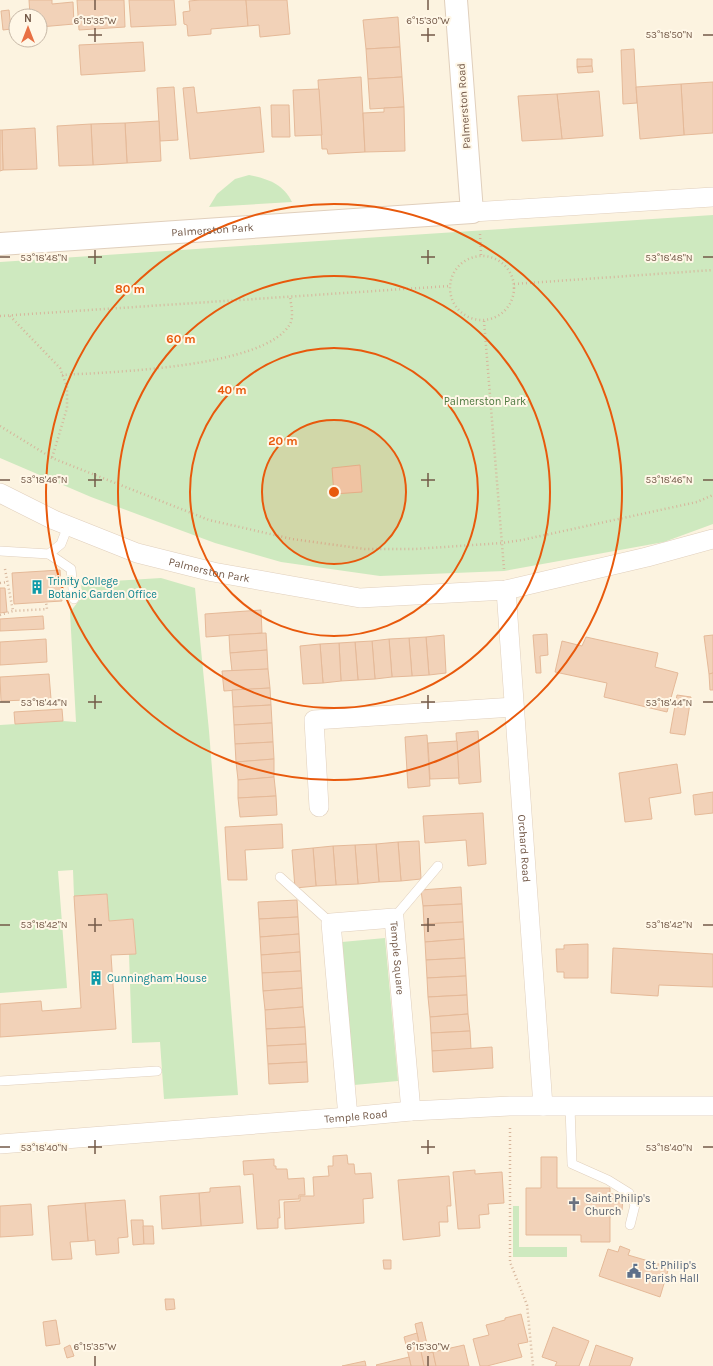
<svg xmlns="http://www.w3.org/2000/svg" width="713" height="1366" font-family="Karla,sans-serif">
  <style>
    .green { fill: #cee9bf }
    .building { fill: #f2d2b8; stroke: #e5b998 }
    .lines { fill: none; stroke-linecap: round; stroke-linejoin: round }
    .service-casing { stroke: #e0cfbc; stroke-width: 10 }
    .minor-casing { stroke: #e0cfbc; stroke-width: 20 }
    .tertiary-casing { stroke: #e0cfbc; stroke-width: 24 }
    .path { stroke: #d6b59b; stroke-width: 2.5; stroke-dasharray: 1 3; stroke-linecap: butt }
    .service { stroke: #fff; stroke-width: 9 }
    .minor { stroke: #fff; stroke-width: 19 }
    .tertiary { stroke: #fff; stroke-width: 22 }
    .ticks { fill: none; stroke: #735948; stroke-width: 1.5 }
    .ring { fill: none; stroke: #e8590c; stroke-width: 2 }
    .labels { text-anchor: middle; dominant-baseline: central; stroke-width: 4; stroke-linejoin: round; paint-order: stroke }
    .street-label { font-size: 11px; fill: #735948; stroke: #fff7e7 }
    .park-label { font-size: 11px; fill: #4e7940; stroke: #fff7e7 }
    .culture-label { font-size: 11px; fill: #0d838f; stroke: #fff7e7; text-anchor: start }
    .worship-label { font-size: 11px; fill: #5b616d; stroke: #fff7e7; text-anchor: start }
    .service-label { font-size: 11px; fill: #4e5e75; stroke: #fff7e7; text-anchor: start }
    .ticks-label { font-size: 10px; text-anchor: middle; fill: #735948; stroke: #fff7e7; stroke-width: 4; stroke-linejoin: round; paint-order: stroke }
    .centre { fill: #e8590c; stroke: #fff7e7; stroke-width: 2 }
    .ring-label { font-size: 12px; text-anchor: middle; font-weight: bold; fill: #e8590c; stroke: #fff7e7; stroke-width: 4; stroke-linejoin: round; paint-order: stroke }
  </style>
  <rect width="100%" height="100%" fill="#fcf3e0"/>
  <g class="green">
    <path d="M249,175C268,179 283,184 292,202L209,207L217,194L235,179Z"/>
    <polygon points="713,215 713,524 664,542 504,571 380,576 281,562 215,543 91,497 0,458 0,262"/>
    <polygon points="161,578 195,588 209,731 238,1095 164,1099 160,1042 132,1043 129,954 136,953 133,919 109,921 107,894 74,896 73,870 58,871 67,988 0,993 0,725 63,721 76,722 70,612 82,597 81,583"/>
    <polygon points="385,938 398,1081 354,1085 342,942"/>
    <polygon points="513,1206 519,1206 519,1247 567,1247 567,1257 513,1257"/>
  </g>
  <g class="building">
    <polygon points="29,0 52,0 52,4 73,2 74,24 40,27 40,16 30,16"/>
    <polygon points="77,0 124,0 125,27 79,30"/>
    <polygon points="129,0 174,0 176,25 131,27"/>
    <polygon points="200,0 246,0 248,26 211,29 211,34 188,36 187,25 184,24 183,12 190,11 189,1"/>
    <polygon points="246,0 287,0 290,34 260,37 259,25 248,26"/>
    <polygon points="9,10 11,29 3,30 1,11"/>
    <polygon points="398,17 400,47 366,49 363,20"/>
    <polygon points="143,42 145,71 81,75 79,45"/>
    <polygon points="400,47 402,77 368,79 366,49"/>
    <polygon points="634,49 637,103 623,104 621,50"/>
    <polygon points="577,59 592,59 592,66 577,67"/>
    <polygon points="592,66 593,72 578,73 577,67"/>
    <polygon points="361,77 365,152 328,154 327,149 322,149 318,80"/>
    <polygon points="402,77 404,107 370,109 368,79"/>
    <polygon points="713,82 713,133 684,135 681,84"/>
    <polygon points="681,84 684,135 640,139 636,87"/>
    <polygon points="174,87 178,140 160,141 157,88"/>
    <polygon points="194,87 197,113 260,107 264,152 190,159 183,88"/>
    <polygon points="319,89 322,135 295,136 293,90"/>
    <polygon points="599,91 603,136 562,139 557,94"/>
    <polygon points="557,94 562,139 522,141 518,96"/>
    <polygon points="271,105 289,105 290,137 272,137"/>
    <polygon points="404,107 405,151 365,152 363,113 384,112 384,108"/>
    <polygon points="159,121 161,161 127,163 125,123"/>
    <polygon points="125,123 127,163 93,165 91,124"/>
    <polygon points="91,124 93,165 59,166 57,126"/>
    <polygon points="35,128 37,169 3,170 2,130"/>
    <polygon points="0,130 2,130 3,170 0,171"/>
    <polygon points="360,465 362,492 334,494 332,468"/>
    <polygon points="60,570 62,601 14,604 12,573"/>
    <polygon points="0,588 5,588 7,612 0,613"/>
    <polygon points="261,610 262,633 206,637 205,614"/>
    <polygon points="43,616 44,629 0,631 0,619"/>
    <polygon points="266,633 267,650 230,653 229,635"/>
    <polygon points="547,634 548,655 540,656 541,673 536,673 533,635"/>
    <polygon points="444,635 446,673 429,675 426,637"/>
    <polygon points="713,635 713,673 709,674 704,636"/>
    <polygon points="426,637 429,675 412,676 409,638"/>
    <polygon points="586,637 658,653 655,667 678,673 667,712 604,697 607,683 555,672 562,641 582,646"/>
    <polygon points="409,638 412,676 392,677 389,639"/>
    <polygon points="46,639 47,662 0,665 0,642"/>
    <polygon points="389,639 392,677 375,679 372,641"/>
    <polygon points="372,641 375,679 358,680 355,642"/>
    <polygon points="355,642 358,680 341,681 339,643"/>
    <polygon points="339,643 341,681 323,683 320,644"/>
    <polygon points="320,644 323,683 303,684 300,646"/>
    <polygon points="267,650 268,669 232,671 230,653"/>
    <polygon points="268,669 270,688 224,691 222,671"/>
    <polygon points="713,673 713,690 710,690 709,674"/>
    <polygon points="49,674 51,699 1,701 0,677"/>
    <polygon points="270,688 271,705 233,707 232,690"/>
    <polygon points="677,695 691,697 685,735 670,733"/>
    <polygon points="271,705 272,723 234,725 233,707"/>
    <polygon points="62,709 63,721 15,724 14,712"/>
    <polygon points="272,723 273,742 235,744 234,725"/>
    <polygon points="478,731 481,782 459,784 456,733"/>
    <polygon points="427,735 430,786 408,788 405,737"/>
    <polygon points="457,741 459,778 430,779 428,743"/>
    <polygon points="273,742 274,759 236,762 235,744"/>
    <polygon points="274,759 274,777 238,780 236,762"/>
    <polygon points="677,764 681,793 649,798 652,819 625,822 619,773"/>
    <polygon points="274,777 276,796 238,798 238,780"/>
    <polygon points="713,792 713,813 695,815 693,795"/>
    <polygon points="276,796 277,815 240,817 238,798"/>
    <polygon points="483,813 486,864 468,866 466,840 425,843 423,816"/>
    <polygon points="282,824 283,848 245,850 247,880 228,880 225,827"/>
    <polygon points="419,841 421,879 401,881 398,842"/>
    <polygon points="398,842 401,881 379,882 376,844"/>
    <polygon points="376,844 379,882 358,884 355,845"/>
    <polygon points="355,845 358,884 336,885 333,846"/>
    <polygon points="333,846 336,885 316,886 313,848"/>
    <polygon points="313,848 316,886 295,888 292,850"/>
    <polygon points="461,887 462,904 423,906 421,890"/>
    <polygon points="107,894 109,921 133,919 136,954 111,955 116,1029 0,1037 0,1004 41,1001 42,1011 81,1008 74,896"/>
    <polygon points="297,900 298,917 259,919 258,902"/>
    <polygon points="462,904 463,922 424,924 423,906"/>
    <polygon points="298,917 299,934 260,937 259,919"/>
    <polygon points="463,922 464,939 425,942 424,924"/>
    <polygon points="299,934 300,952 261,955 260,937"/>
    <polygon points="464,939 465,958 426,960 425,942"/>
    <polygon points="588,944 588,978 564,978 564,972 557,972 556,949 564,949 564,945"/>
    <polygon points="613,948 713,954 713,987 659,985 658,996 611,993"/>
    <polygon points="300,952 301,971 262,973 261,955"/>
    <polygon points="465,958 466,976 427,978 426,960"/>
    <polygon points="301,971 302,988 263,991 262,973"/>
    <polygon points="466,976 467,995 428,997 427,978"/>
    <polygon points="302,988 303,1007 265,1010 263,991"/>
    <polygon points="467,995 468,1014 430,1017 428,997"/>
    <polygon points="303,1007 305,1027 266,1029 265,1010"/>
    <polygon points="468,1014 470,1031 431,1033 430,1017"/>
    <polygon points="305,1027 306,1044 267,1046 266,1029"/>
    <polygon points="470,1031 471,1049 432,1051 431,1033"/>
    <polygon points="306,1044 307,1062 268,1064 267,1046"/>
    <polygon points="492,1047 493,1068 433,1072 432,1051"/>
    <polygon points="307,1062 308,1082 269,1084 268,1064"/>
    <polygon points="347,1155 348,1164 354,1164 355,1174 371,1173 373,1198 363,1199 364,1223 285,1229 284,1202 300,1201 300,1196 314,1196 313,1177 329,1176 328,1166 333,1166 333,1156"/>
    <polygon points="541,1157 557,1157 557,1188 610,1188 610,1193 623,1198 622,1210 610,1217 610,1242 581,1242 581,1235 526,1235 526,1188 541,1188"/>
    <polygon points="274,1159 274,1166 276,1166 276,1169 287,1169 288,1179 304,1178 305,1195 299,1195 299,1199 279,1200 280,1218 278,1218 278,1228 257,1229 253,1174 244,1175 243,1161"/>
    <polygon points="475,1170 475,1174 502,1172 504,1203 488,1204 489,1214 479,1215 480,1228 458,1229 453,1172"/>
    <polygon points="449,1176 451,1206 447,1206 448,1222 439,1222 440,1236 403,1240 398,1180"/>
    <polygon points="240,1186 243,1223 201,1226 199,1193 210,1192 210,1188"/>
    <polygon points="199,1193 201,1226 162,1229 160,1196"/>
    <polygon points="125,1200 128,1237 118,1238 119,1253 96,1255 95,1240 88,1241 85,1203"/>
    <polygon points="85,1203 88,1241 70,1242 72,1259 52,1260 48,1206"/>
    <polygon points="31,1204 33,1235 0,1237 0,1206"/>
    <polygon points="131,1220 143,1220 144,1244 133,1245"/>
    <polygon points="143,1226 153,1226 154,1244 144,1244"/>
    <polygon points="620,1246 630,1250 628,1255 669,1267 660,1297 599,1276 608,1249 618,1252"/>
    <polygon points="383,1260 391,1260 391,1269 384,1269"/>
    <polygon points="165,1299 174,1299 175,1309 166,1310"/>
    <polygon points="521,1314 528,1342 518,1344 522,1357 487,1366 480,1366 473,1339 489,1335 486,1325 505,1320 505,1318"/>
    <polygon points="56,1320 60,1344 46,1346 43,1322"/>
    <polygon points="422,1322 429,1353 433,1352 436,1366 424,1366 415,1324"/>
    <polygon points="553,1327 589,1341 579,1366 555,1366 557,1362 542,1357"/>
    <polygon points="417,1333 424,1366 411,1366 409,1357 404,1337"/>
    <polygon points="70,1345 74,1356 67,1358 64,1348"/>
    <polygon points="464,1345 469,1366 436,1366 433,1352"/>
    <polygon points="596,1345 633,1358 630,1366 589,1366"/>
    <polygon points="409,1357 411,1366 377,1366 376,1365"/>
    <polygon points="365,1361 366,1366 342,1366"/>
  </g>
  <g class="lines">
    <defs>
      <g id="service">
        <polyline points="0,551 49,554 61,544 68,526"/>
        <polyline points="49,554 71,569 74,599"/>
        <polyline points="280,877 331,923"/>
        <polyline points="394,918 438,866"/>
        <polyline points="0,1081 157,1071"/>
        <polyline points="570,1107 572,1164 608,1180 629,1193 635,1205 630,1225"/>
      </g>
      <g id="minor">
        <polyline points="472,212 713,197"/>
        <path id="s1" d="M0,493L54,520L137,553L213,572L360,598L506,590L647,557L713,539"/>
        <path id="s2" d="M506,590L543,1106"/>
        <polyline points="319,807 314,720 514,707"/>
        <path id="s3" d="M348,1117L331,923L394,918L411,1111"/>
        <path id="s4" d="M0,1144L348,1117L411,1111L510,1106H713"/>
      </g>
      <g id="tertiary">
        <path id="s5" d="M0,244L472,212L456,0"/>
      </g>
    </defs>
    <use href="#service" class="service-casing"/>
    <use href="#minor" class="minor-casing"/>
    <use href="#tertiary" class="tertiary-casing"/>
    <g class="path">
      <polyline points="480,234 481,255"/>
      <circle cx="482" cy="288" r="32"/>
      <polyline points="514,284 713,270"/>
      <polyline points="0,316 449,286"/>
      <polyline points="10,316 60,368 67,387 67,408 52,458"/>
      <polyline points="484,321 504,569"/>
      <path d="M62,375C110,372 265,368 290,324C294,317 291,304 290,297"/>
      <polyline points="0,426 52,458 209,520 292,539 365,549 415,549 502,543 522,540 697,502 713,495"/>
      <polyline points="5,569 13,611"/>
      <polyline points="0,583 8,582"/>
      <polyline points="0,615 13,611 47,609 46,602"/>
      <polyline points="510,1128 510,1262 527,1305 533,1366"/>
    </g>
    <use href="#service" class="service"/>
    <use href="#minor" class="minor"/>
    <use href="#tertiary" class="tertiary"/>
  </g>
  <path class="ticks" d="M95,0V10M428,0V10M95,28V42M428,28V42M88,35H102M421,35H435M703,35H713M95,250V264M428,250V264M0,257H10M88,257H102M421,257H435M703,257H713M95,473V487M428,473V487M0,480H10M88,480H102M421,480H435M703,480H713M95,695V709M428,695V709M0,702H10M88,702H102M421,702H435M703,702H713M95,918V932M428,918V932M0,925H10M88,925H102M421,925H435M703,925H713M95,1140V1154M428,1140V1154M0,1147H10M88,1147H102M421,1147H435M703,1147H713M95,1356V1366M428,1356V1366"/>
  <circle cx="334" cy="492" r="72" fill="#e8590c" fill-opacity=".12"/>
  <g class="ring">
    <circle cx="334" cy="492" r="72"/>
    <circle cx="334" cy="492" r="144"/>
    <circle cx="334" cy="492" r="216"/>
    <circle cx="334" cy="492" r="288"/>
  </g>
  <defs>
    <symbol id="building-bare" viewBox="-9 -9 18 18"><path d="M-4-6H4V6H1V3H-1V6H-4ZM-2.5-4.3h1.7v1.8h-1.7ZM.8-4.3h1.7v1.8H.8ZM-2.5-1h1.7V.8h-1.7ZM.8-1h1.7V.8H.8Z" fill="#0f9aa8" stroke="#fff7e7" stroke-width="2.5" paint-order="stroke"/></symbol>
    <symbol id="church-bare" viewBox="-9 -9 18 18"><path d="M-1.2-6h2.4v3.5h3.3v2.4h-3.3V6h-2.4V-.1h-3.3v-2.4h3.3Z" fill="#6b7280" stroke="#fff7e7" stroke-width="2.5" paint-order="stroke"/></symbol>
    <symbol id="civic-bare" viewBox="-9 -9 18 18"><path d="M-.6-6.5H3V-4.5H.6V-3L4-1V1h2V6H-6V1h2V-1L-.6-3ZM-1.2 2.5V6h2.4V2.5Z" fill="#5c6f8a" stroke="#fff7e7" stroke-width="2.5" paint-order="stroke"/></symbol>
  </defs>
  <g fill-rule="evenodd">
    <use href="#building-bare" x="27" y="577" width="20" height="20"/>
    <use href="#building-bare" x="86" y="968" width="20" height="20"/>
    <use href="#church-bare" x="564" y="1194" width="20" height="20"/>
    <use href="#civic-bare" x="624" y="1261" width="20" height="20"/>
  </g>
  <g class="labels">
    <g class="street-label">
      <text transform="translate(464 106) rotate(-94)">Palmerston Road</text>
      <text stroke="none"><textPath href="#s5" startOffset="213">Palmerston Park</textPath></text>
      <text stroke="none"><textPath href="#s1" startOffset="224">Palmerston Park</textPath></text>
      <text stroke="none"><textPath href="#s2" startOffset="259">Orchard Road</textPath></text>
      <text stroke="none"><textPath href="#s3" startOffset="298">Temple Square</textPath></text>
      <text stroke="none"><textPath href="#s4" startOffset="357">Temple Road</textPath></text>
    </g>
    <g class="park-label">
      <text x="485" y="401">Palmerston Park</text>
    </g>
    <g class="culture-label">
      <text x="48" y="581">Trinity College<tspan x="48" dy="13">Botanic Garden Office</tspan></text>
      <text x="107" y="978">Cunningham House</text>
    </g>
    <g class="worship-label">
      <text x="585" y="1198">Saint Philip's<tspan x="585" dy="13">Church</tspan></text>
    </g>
    <g class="service-label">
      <text x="645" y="1265">St. Philip's<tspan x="645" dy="13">Parish Hall</tspan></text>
    </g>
  </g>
  <g class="ticks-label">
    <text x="95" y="24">6°15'35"W</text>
    <text x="428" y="24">6°15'30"W</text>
    <text x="669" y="38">53°18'50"N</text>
    <text x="44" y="261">53°18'48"N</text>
    <text x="669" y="261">53°18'48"N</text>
    <text x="44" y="483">53°18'46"N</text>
    <text x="669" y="483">53°18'46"N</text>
    <text x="44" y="706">53°18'44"N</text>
    <text x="669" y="706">53°18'44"N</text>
    <text x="44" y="928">53°18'42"N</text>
    <text x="669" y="928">53°18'42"N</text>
    <text x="44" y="1151">53°18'40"N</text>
    <text x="669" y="1151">53°18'40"N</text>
    <text x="95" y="1350">6°15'35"W</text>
    <text x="428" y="1350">6°15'30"W</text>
  </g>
  <circle cx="334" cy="492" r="6" class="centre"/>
  <g class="ring-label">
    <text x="130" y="293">80 m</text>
    <text x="181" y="343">60 m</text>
    <text x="232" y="394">40 m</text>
    <text x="283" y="445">20 m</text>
  </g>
  <g transform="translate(28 28)"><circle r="19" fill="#fff7e7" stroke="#c7b8a7"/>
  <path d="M0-3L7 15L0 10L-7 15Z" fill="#e87044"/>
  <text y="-6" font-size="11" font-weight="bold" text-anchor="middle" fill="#735948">N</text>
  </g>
</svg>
